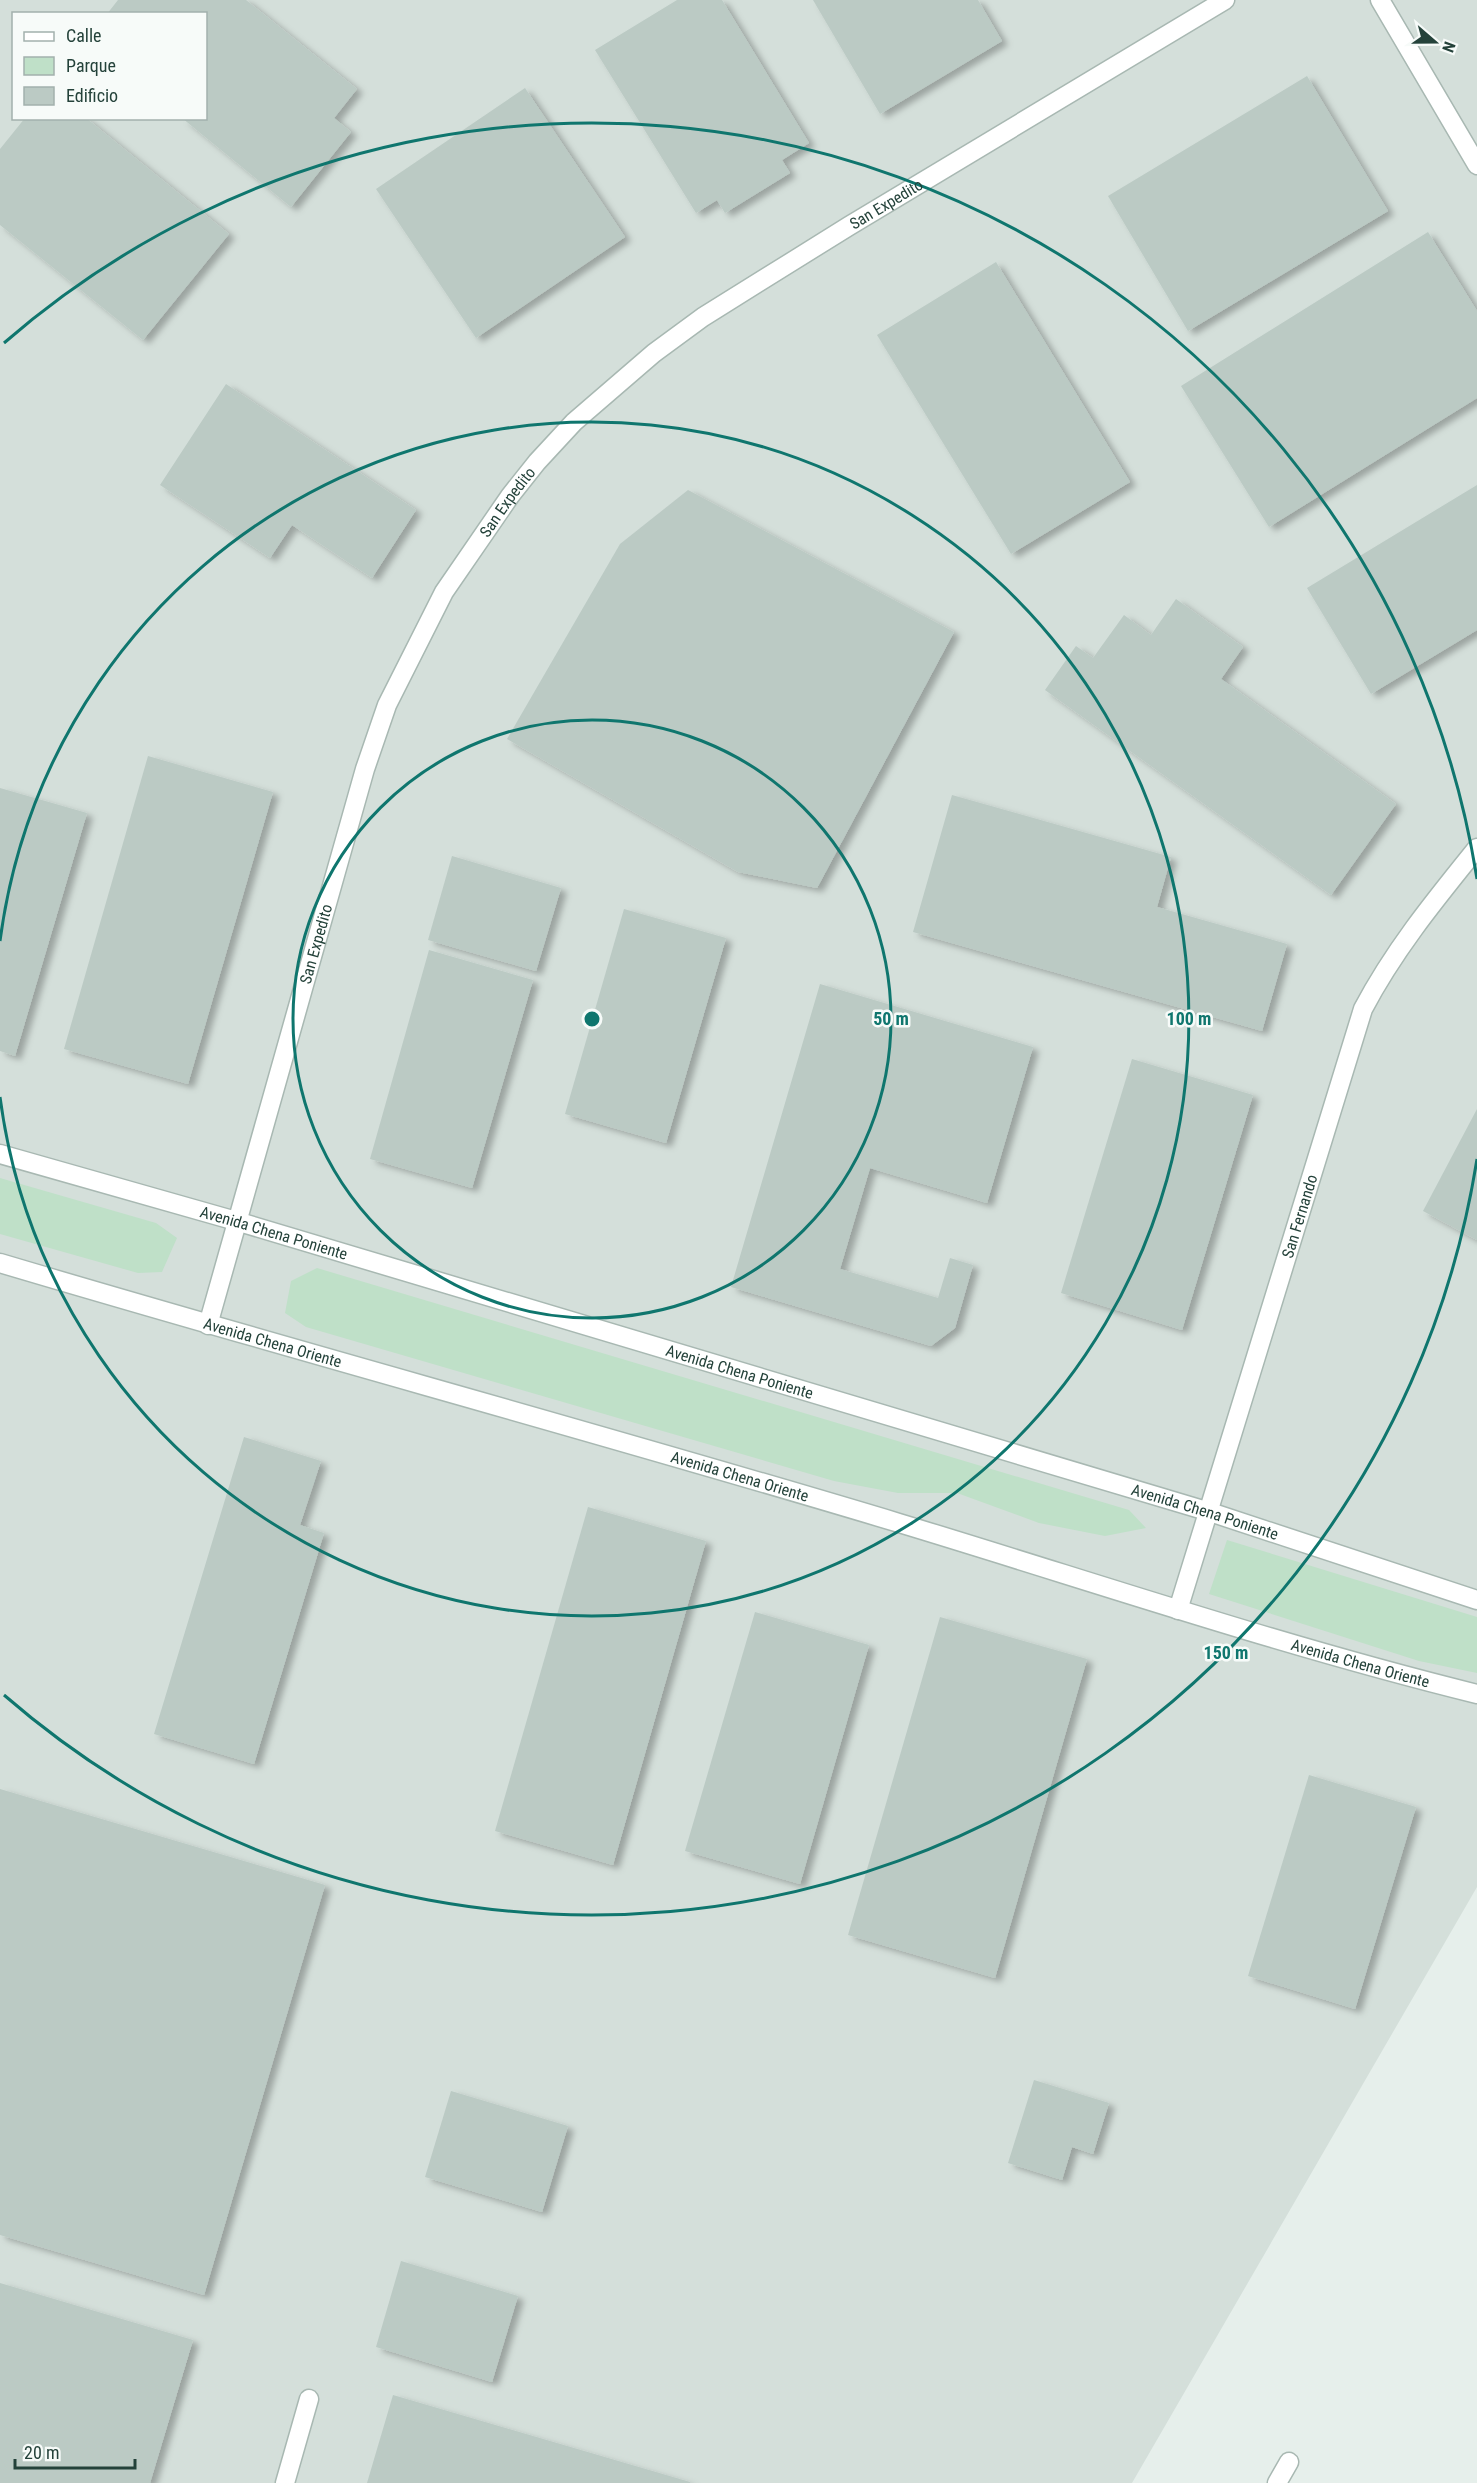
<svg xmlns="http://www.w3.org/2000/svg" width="1477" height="2483" font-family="'Roboto Condensed',sans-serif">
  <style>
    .built { fill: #d4dfda; fill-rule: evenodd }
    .green { fill: #bfe0c8 }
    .building { fill: #bbcac4; filter: url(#shadow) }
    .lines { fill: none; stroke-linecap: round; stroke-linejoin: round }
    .minor-casing { stroke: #a8b8b2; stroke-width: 21 }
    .minor { stroke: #fff; stroke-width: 18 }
    .ring { fill: none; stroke: #0f766e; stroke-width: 3 }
    .labels { text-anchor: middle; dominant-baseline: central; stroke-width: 5; stroke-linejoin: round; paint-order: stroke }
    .street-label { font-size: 16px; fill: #24423a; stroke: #f7fbf9 }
    .centre { fill: #0f766e; stroke: #f7fbf9; stroke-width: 3 }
    .ring-label { font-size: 18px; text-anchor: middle; font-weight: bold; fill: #0f766e; stroke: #f7fbf9; stroke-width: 5; stroke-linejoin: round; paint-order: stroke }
  </style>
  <defs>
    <filter id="shadow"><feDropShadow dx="6" dy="4" stdDeviation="3" flood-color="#0004"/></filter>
  </defs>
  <rect width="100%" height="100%" fill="#e6efeb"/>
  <path class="built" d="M0,0H1477V1887L1132,2483H0ZM14,14H206V118H14Z"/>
  <g class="green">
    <polygon points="0,1178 156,1223 177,1238 162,1272 138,1273 0,1234"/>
    <polygon points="317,1268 1129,1510 1146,1528 1105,1536 1039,1523 957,1493 898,1493 834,1481 306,1327 285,1313 291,1281"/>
    <polygon points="1227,1540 1477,1617 1477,1673 1419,1661 1209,1594"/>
  </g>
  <g class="building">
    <polygon points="118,0 246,0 357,89 334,118 351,132 291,207 182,118 206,118 206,14 107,14"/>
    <polygon points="677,0 722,0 809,143 782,160 790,173 725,213 717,200 696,213 595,50"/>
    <polygon points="813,0 978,0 1002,41 880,114"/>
    <polygon points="1307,76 1388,211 1188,331 1108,196"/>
    <polygon points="525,88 625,237 476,338 376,189"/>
    <polygon points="25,118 86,118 229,234 143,340 0,225 0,149"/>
    <polygon points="1428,232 1477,311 1477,398 1269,527 1181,386"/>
    <polygon points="996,262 1130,482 1011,554 877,335"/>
    <polygon points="226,384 416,510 372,578 292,525 270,558 160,485"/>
    <polygon points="1477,485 1477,630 1371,694 1307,588"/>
    <polygon points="688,490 954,632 817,888 738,872 507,739 620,544"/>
    <polygon points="1176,599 1243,647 1221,679 1396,804 1331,895 1045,690 1076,646 1093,658 1124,615 1151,635"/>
    <polygon points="148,756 273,792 188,1084 64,1049"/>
    <polygon points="0,788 87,813 15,1056 0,1051"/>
    <polygon points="952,795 1171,857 1157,907 1287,944 1262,1031 913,932"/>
    <polygon points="452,856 561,888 536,971 428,940"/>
    <polygon points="624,909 726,938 666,1143 565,1114"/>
    <polygon points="429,950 533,980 472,1188 370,1159"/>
    <polygon points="820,984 1033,1047 987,1203 870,1168 840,1269 938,1298 950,1258 973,1265 955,1328 931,1346 731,1287"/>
    <polygon points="1132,1059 1253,1095 1182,1330 1061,1293"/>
    <polygon points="1477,1109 1477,1240 1423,1211"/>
    <polygon points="244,1437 321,1461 300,1525 324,1533 254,1764 154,1734"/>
    <polygon points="588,1507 706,1541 613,1865 495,1831"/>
    <polygon points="755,1612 869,1645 800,1884 685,1851"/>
    <polygon points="940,1617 1087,1659 995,1978 848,1935"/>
    <polygon points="1309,1775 1416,1807 1355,2009 1248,1976"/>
    <polygon points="0,1789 325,1885 204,2295 0,2235"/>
    <polygon points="1034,2080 1109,2103 1093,2154 1072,2147 1062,2180 1008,2163"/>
    <polygon points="451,2091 568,2126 542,2212 425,2177"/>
    <polygon points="401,2261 518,2296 492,2382 376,2347"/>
    <polygon points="0,2283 193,2340 150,2483 0,2483"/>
    <polygon points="393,2395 690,2482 690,2483 367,2483"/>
  </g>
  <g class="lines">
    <defs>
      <g id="minor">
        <polyline points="1380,0 1477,165"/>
        <path id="s1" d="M0,1154L236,1221L1210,1512L1477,1600"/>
        <path id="s2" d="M0,1263C299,1352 600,1433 899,1523C1091,1581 1282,1646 1477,1694"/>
        <path id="s3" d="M208,1325L365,769L387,705L444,592L510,496L537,462L574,422L654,353L703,317L849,226L1225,0"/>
        <path id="s4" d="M1178,1610L1363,1009C1394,950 1435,900 1477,848"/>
        <polyline points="285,2483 309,2399"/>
        <polyline points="1277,2483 1289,2462"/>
      </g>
    </defs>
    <use href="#minor" class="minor-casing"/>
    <use href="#minor" class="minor"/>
  </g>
  <g class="ring">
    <circle cx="592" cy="1019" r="299"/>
    <path d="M0 941A597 597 0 1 1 0 1097"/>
    <path d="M1477 1159A896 896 0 0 1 4 1695M4 343A896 896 0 0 1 1477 879"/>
  </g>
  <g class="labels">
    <g class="street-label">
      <text stroke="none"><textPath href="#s3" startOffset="1368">San Expedito</textPath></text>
      <text stroke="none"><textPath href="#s3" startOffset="882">San Expedito</textPath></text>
      <text stroke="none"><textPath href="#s3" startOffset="396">San Expedito</textPath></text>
      <text stroke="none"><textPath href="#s4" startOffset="412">San Fernando</textPath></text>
      <text stroke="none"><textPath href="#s1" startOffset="285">Avenida Chena Poniente</textPath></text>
      <text stroke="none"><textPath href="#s2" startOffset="284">Avenida Chena Oriente</textPath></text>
      <text stroke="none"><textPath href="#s1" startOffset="771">Avenida Chena Poniente</textPath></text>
      <text stroke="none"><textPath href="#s2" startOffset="770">Avenida Chena Oriente</textPath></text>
      <text stroke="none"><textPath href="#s1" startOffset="1257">Avenida Chena Poniente</textPath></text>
      <text stroke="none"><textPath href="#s2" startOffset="1418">Avenida Chena Oriente</textPath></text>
    </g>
  </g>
  <circle cx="592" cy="1019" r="9" class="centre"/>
  <g class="ring-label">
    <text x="891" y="1025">50 m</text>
    <text x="1189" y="1025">100 m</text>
    <text x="1226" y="1659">150 m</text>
  </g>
  <rect x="12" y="12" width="195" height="108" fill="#f7fbf9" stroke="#a3b1ad" stroke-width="1.5"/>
  <rect x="24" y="32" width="30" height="9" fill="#ffffff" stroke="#a3b1ad" stroke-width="1.5"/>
  <text x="66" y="42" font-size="18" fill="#24423a">Calle</text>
  <rect x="24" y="57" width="30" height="18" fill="#bfe0c8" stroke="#a3b1ad" stroke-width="1.5"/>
  <text x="66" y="72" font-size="18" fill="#24423a">Parque</text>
  <rect x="24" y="87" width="30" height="18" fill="#bbcac4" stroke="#a3b1ad" stroke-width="1.5"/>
  <text x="66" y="102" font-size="18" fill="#24423a">Edificio</text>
  <g transform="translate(1435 42) rotate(110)" stroke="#f7fbf9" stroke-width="4.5" paint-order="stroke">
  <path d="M0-4.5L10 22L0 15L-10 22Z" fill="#24423a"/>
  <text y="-9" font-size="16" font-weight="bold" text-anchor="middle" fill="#24423a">N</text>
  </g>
  <path d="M15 2459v9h120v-9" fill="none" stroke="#24423a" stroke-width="3"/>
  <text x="24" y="2459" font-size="18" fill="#24423a" stroke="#f7fbf9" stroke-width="4.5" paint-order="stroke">20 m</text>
</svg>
